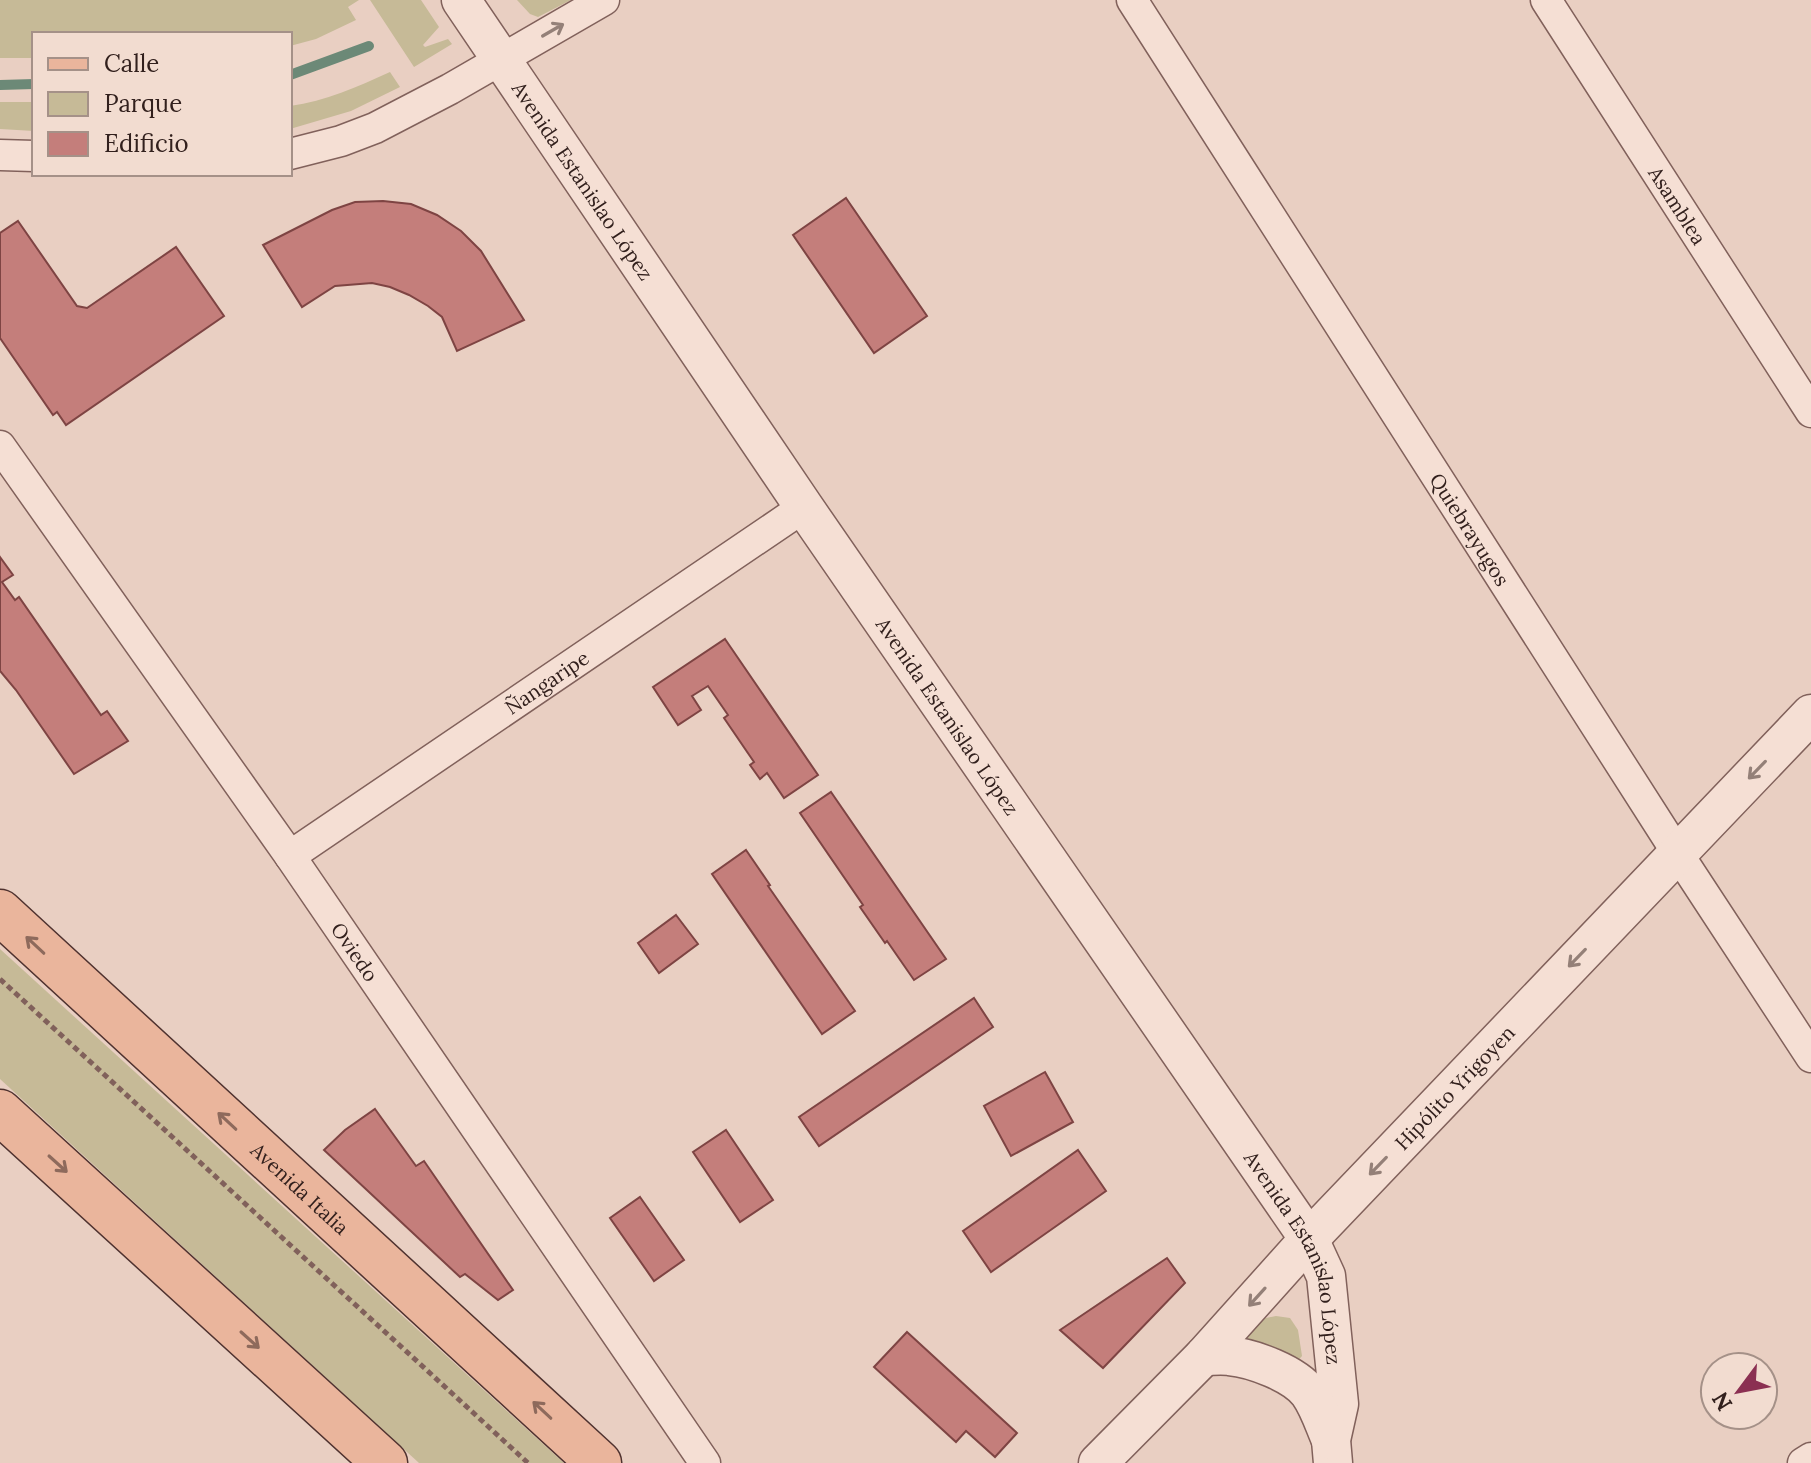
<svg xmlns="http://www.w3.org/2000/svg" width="1811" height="1463" font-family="Lora,serif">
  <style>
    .green { fill: #c6ba97 }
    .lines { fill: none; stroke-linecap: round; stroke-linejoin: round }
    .stream { stroke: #6c8977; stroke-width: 10 }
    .building { fill: #c47e7b; stroke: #7e4443; stroke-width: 2 }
    .minor-casing { stroke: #81615b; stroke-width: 33 }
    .tertiary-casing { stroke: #81615b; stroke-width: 41 }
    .primary-casing { stroke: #4f322f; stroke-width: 47 }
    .path { stroke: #81615b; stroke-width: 5; stroke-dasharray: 6 4; stroke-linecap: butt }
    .minor { stroke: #f5dfd4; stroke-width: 30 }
    .tertiary { stroke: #f5dfd4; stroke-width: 38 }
    .primary { stroke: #eab59c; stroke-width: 44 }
    .oneway { stroke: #948078 }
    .oneway2 { stroke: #8e6a5c }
    .labels { text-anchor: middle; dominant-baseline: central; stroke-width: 6; stroke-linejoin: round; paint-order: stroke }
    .street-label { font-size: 20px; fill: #32201d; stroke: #f2dcd0 }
  </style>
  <rect width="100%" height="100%" fill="#e9cfc2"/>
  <g class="green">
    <polygon points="0,0 359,0 348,7 356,20 316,39 290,46 290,34 34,34 34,58 0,58"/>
    <polygon points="370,0 421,0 439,27 423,45 425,47 448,39 452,44 414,67"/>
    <polygon points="517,0 571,0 538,17 530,14"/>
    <path d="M390,72L400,87L351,111L290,129V106C326,101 357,87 390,72Z"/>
    <polygon points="0,102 34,102 34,131 0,129"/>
    <polygon points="0,949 564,1463 419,1463 0,1079"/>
    <polygon points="1276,1316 1290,1318 1298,1330 1302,1356 1297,1362 1241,1343 1261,1319"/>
  </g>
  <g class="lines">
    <g class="stream">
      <polyline points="290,75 369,46"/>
      <polyline points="0,85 34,84"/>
    </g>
  </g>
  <g class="building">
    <polygon points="846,198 927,316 874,353 793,235"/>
    <polygon points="383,201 411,204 437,215 461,231 481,251 524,320 457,351 442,317 428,306 409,295 390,287 372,283 335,286 302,307 263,245 332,210 355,202"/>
    <polygon points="18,221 77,306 87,308 176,247 224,316 66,425 57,412 53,415 0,338 0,233"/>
    <polygon points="0,557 13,575 2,582 15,600 19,597 101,715 107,711 128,741 74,774 16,690 0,671"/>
    <polygon points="725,639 818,775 784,798 767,773 760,779 750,765 754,762 724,718 728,715 708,686 692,696 701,710 678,725 653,687"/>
    <polygon points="831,792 946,959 914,980 887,941 885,943 860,907 863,905 800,813"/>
    <polygon points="746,850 770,885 768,886 855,1011 822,1034 712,874"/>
    <polygon points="676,915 698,944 659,973 638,943"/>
    <polygon points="974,998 993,1027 819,1146 799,1117"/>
    <polygon points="1045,1072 1073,1122 1011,1156 984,1106"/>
    <polygon points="375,1109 416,1166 424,1161 513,1290 498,1300 465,1274 460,1277 324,1150 345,1130"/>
    <polygon points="726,1130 773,1200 740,1222 693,1152"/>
    <polygon points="1078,1150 1106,1191 991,1272 963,1231"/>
    <polygon points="640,1197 684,1260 654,1281 610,1218"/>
    <polygon points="1167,1258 1185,1283 1103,1368 1060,1330"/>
    <polygon points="907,1332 1017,1433 995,1457 966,1431 956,1442 874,1367"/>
  </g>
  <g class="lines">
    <defs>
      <g id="minor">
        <path id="s1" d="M1132,0L1678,854L1811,1057"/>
        <path id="s2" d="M1546,0L1811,412"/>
        <polyline points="290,154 341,141 375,128 450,89 604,0"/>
        <polyline points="0,155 34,156"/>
        <path id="s3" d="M0,446L290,856L705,1463"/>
        <path id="s4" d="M290,856L804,507"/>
        <polyline points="1803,1463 1811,1458"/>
      </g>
      <g id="tertiary">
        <path id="s5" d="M461,0L804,507L1309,1239L1326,1276L1339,1404L1331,1440L1333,1463"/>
        <path d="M1204,1356C1212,1356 1221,1355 1229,1356C1253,1358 1295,1374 1309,1393C1319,1407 1324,1424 1331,1440"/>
        <path id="s6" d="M1098,1463L1204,1356L1309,1239L1811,714"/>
      </g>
      <g id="primary">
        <path id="s7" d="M0,912L599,1463"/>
        <polyline points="0,1112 385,1463"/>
      </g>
    </defs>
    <use href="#minor" class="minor-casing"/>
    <use href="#tertiary" class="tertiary-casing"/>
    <use href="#primary" class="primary-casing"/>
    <polyline class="path" points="0,979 528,1463"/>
    <use href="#minor" class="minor"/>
    <use href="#tertiary" class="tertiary"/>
    <use href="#primary" class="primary"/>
  </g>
  <defs><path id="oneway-shaft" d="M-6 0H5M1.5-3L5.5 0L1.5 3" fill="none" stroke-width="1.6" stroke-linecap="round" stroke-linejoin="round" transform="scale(2)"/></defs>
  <g class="oneway">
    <use href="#oneway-shaft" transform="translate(553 30) rotate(-30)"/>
    <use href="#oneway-shaft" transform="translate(1757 770) rotate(134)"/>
    <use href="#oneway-shaft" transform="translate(1577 958) rotate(134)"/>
    <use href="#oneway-shaft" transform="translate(1378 1166) rotate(134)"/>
    <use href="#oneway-shaft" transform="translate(1257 1297) rotate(132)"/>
  </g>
  <g class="oneway2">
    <use href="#oneway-shaft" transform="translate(35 945) rotate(-137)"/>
    <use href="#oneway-shaft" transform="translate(227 1121) rotate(-137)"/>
    <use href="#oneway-shaft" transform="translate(58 1164) rotate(42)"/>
    <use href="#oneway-shaft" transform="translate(250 1340) rotate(42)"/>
    <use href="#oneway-shaft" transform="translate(542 1410) rotate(-137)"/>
  </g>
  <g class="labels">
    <g class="street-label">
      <text stroke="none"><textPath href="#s5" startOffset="218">Avenida Estanislao López</textPath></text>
      <text stroke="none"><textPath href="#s2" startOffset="244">Asamblea</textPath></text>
      <text stroke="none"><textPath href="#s1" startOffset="628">Quiebrayugos</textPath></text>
      <text stroke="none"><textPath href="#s4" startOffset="310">Ñangaripe</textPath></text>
      <text stroke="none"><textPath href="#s5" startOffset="866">Avenida Estanislao López</textPath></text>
      <text stroke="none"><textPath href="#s3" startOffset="618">Oviedo</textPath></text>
      <text stroke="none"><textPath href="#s6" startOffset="518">Hipólito Yrigoyen</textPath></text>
      <text stroke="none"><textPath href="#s7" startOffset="408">Avenida Italia</textPath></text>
      <text stroke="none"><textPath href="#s5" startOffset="1514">Avenida Estanislao López</textPath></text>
    </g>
  </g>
  <rect x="32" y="32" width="260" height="144" fill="#f2dcd0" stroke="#a59188" stroke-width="2"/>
  <rect x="48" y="58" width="40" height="12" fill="#eab59c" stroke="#a59188" stroke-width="2"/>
  <text x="104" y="72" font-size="24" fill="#32201d">Calle</text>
  <rect x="48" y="92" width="40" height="24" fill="#c6ba97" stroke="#a59188" stroke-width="2"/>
  <text x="104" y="112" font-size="24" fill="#32201d">Parque</text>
  <rect x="48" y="132" width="40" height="24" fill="#c47e7b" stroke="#a59188" stroke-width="2"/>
  <text x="104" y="152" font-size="24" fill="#32201d">Edificio</text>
  <g transform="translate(1739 1391) rotate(238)"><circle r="38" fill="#f2dcd0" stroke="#a59188" stroke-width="2"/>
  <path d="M0-6L14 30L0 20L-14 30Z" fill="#8b3052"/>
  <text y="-12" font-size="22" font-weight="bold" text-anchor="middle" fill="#32201d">N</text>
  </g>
</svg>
